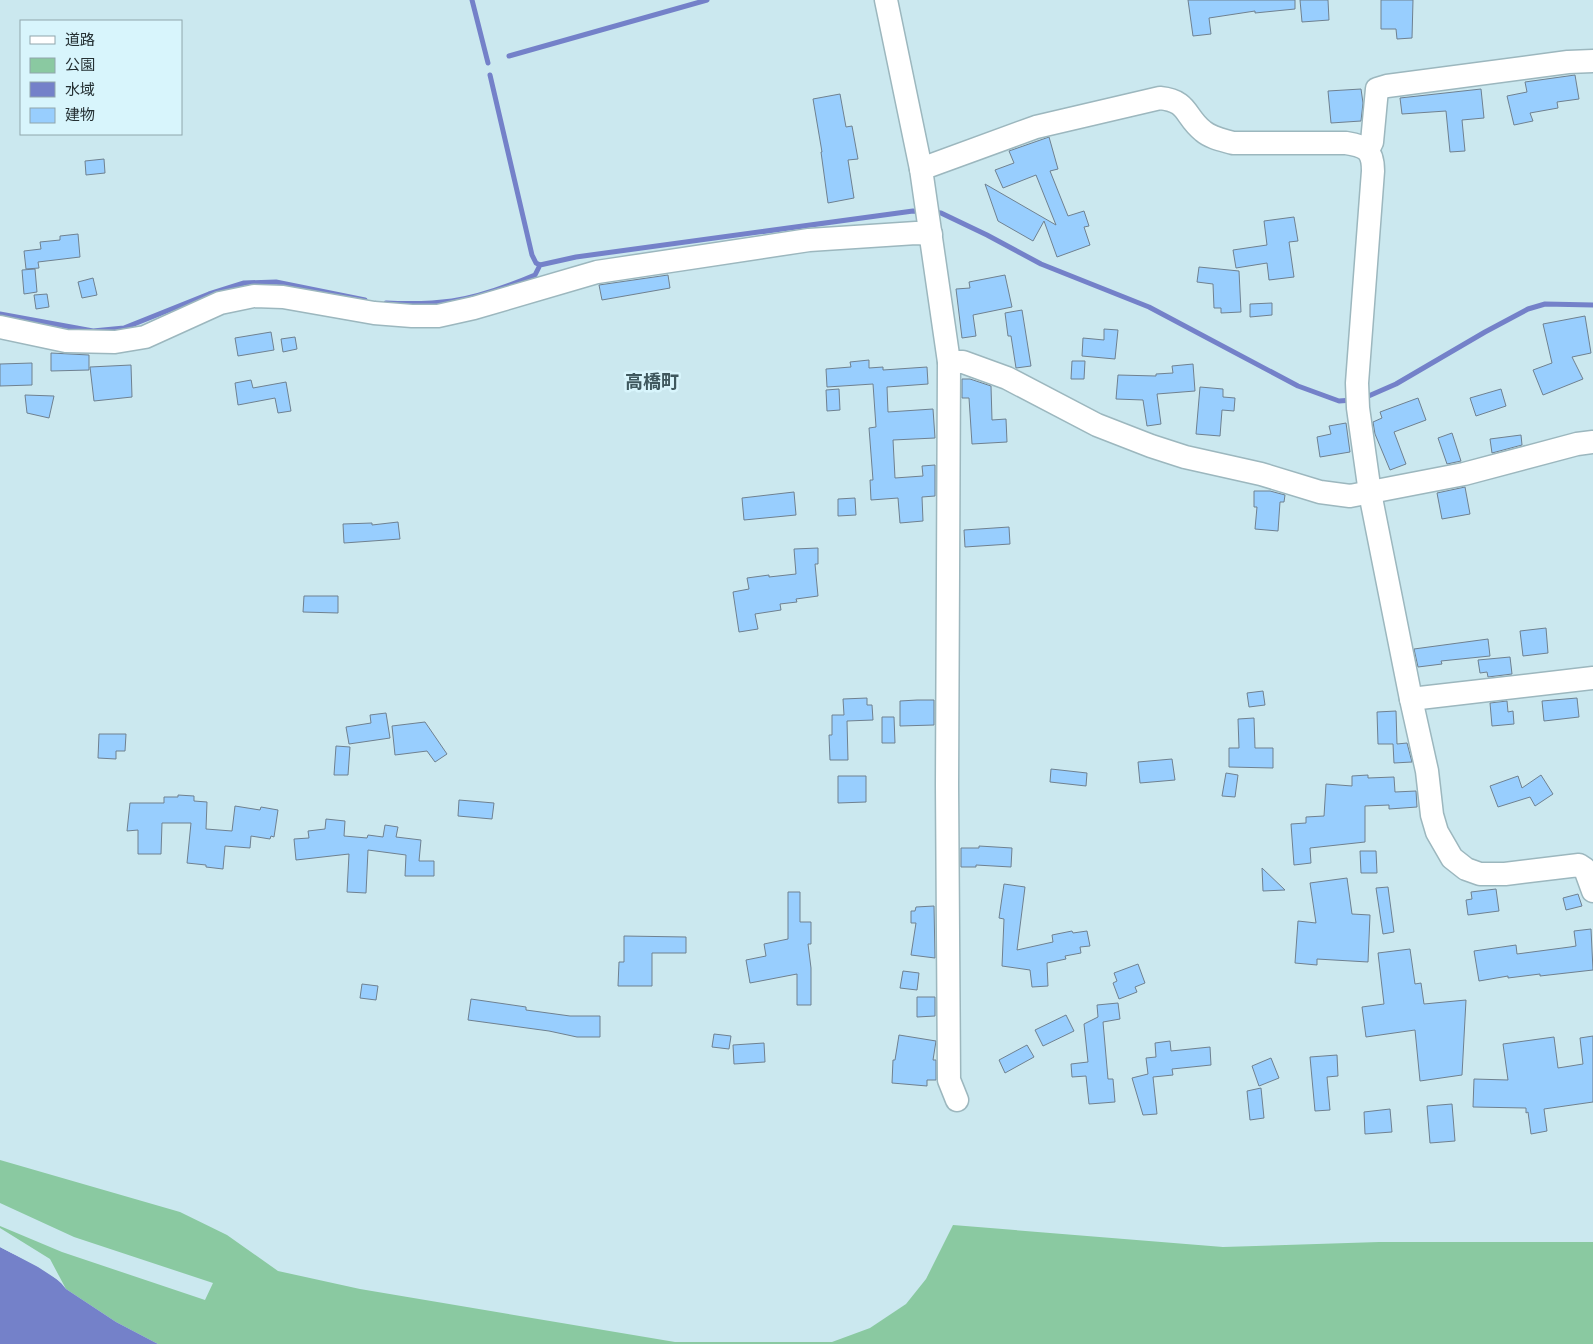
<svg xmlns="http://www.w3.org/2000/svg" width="1593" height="1344" font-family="Signika,'Noto Sans JP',sans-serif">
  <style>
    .green { fill: #8ac9a1 }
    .water { fill: #7481c9 }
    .pier { fill: #cbe8ef }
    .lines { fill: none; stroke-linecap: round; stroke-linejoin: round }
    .stream { stroke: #7481c9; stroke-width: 5 }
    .building { fill: #98cefe; stroke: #6f8190 }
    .minor-casing { stroke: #9cb7be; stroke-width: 25 }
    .minor { stroke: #fff; stroke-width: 22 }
    .labels { text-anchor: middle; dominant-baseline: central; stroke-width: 5; stroke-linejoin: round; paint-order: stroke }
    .quarter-label { font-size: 18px; font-weight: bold; fill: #3f585e; stroke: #d8f5fc }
  </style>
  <rect width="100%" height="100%" fill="#cbe8ef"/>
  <polygon class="green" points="0,1160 180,1212 227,1235 278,1271 360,1289 675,1342 832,1342 870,1328 906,1304 926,1279 953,1225 1223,1247 1379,1242 1593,1242 1593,1344 158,1344 116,1322 66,1289 50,1259 0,1228 0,1226 62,1252 205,1300 213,1283 74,1237 0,1203"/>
  <path class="water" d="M0,1247C22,1259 51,1269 66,1289L116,1322L158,1344H0Z"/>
  <polygon class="pier" points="0,1245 39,1265 59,1278 61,1282 38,1267 0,1247"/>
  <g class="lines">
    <g class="stream">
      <polyline points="472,0 488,63"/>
      <polyline points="509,56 707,0"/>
      <polyline points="490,75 532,255 536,263 540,265"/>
      <polyline points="932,212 941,213 987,235 1041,264 1149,307 1298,386 1339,401 1353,400"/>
      <path d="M386,303C408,304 430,304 452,301C480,297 509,286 535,275L540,265L576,257L913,211L921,212"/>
      <polyline points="0,314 93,331 124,328 209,294 244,283 276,282 365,300"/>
      <polyline points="1364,398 1396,384 1485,332 1528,309 1545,304 1593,305"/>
    </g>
  </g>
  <g class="building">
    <polygon points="1188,0 1295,0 1295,9 1255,13 1255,11 1209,18 1211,34 1193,36"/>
    <polygon points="1300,0 1328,0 1329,20 1302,22"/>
    <polygon points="1381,0 1413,0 1412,38 1397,39 1396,29 1381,29"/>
    <polygon points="1575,75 1579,99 1557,102 1558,108 1530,113 1533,121 1514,125 1507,96 1527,92 1525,82"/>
    <polygon points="1361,89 1363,103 1361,121 1331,123 1328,91"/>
    <polygon points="1481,89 1484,118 1462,120 1465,151 1450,152 1446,111 1402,114 1400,98"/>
    <polygon points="840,94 846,127 852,126 858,159 848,160 854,198 828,203 821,152 822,152 813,99"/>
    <polygon points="1049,137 1058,169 1050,171 1068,216 1084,211 1089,226 1084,227 1090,245 1057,257 1044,221 1033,241 998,221 985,184 1056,225 1036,175 1003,188 995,170 1014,163 1009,151"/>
    <polygon points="104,159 105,173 86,175 85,161"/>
    <polygon points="1294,217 1298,241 1289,242 1294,277 1269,280 1267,263 1236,268 1233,250 1267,245 1264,221"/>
    <polygon points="78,234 80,257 38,262 39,268 26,269 24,251 41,249 40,242 60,240 60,236"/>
    <polygon points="1199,267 1239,271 1241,312 1221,313 1221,308 1214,308 1213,284 1197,282"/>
    <polygon points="35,269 37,292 24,294 22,270"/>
    <polygon points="668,275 670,288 602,300 599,285"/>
    <polygon points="1005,275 1012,307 973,315 976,336 962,338 956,289 970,288 969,282"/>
    <polygon points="93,278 97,295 82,298 78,282"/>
    <polygon points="47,294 49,307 36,309 34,295"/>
    <polygon points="1272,303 1272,315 1250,317 1250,304"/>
    <polygon points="1022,310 1031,366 1016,368 1011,336 1008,336 1005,313"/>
    <polygon points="1585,316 1591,353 1572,357 1583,379 1543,395 1533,370 1552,363 1543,324"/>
    <polygon points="1104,329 1118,330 1115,359 1082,356 1083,338 1104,340"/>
    <polygon points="271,332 274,350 238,356 235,338"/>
    <polygon points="295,337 297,349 283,352 281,339"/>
    <polygon points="51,353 89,355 89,370 51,371"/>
    <polygon points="869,360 869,368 883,367 883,370 927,367 928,384 887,387 888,412 933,409 935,438 893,440 895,478 923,476 922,466 935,465 935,496 922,497 923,521 900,523 898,498 871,500 870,480 873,480 869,428 876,427 873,384 827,387 826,369 851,367 850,362"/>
    <polygon points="1072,361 1085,361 1084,379 1071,379"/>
    <polygon points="32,363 32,385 0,386 0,364"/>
    <polygon points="1193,364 1195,391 1157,394 1161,424 1147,426 1143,400 1116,399 1118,375 1156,376 1156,374 1173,373 1172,366"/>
    <polygon points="131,365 132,397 94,401 90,367"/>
    <polygon points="962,379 970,379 991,386 992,420 1006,419 1007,442 972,444 969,398 962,398"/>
    <polygon points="251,380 253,388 286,382 291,411 278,413 275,398 238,405 235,383"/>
    <polygon points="1200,387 1223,389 1223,397 1235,398 1234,411 1222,410 1220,436 1196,434"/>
    <polygon points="839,389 840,410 827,411 826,390"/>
    <polygon points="1501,389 1506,406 1476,416 1470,398"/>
    <polygon points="25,395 54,396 49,418 27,413"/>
    <polygon points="1418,398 1426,420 1394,432 1406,464 1390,470 1375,434 1373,422 1382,418 1380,412"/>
    <polygon points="1346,423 1350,452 1320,457 1317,437 1331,434 1329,426"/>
    <polygon points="1452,433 1461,461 1447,464 1438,438"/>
    <polygon points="1521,435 1522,445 1492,453 1490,439"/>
    <polygon points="1465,487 1470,514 1442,519 1437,493"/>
    <polygon points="1254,491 1270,491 1285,495 1284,502 1280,502 1278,531 1255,529 1257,507 1254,507"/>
    <polygon points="794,492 796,515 744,520 742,498"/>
    <polygon points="855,498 856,515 838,516 838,499"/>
    <polygon points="398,522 400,539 344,543 343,524 372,523 372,525"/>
    <polygon points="1009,527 1010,544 965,547 964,530"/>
    <polygon points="818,548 818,564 815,564 818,596 796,599 797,602 780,604 781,610 755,614 758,629 739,632 733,592 749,589 747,578 769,575 769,577 796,574 794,549"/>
    <polygon points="304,596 338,596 338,613 303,612"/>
    <polygon points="1546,628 1548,653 1523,656 1520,631"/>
    <polygon points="1488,639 1490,656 1441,661 1442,664 1418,667 1414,649"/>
    <polygon points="1510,657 1512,674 1488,677 1487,672 1480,673 1478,660"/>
    <polygon points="1263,691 1265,705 1249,707 1247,693"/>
    <polygon points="867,698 867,705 872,705 873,720 847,721 848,760 830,760 829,735 832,735 832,715 844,715 843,699"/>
    <polygon points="1577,698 1579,717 1544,721 1542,701"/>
    <polygon points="917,700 934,700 934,725 900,726 900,701"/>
    <polygon points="1507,701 1508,712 1513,711 1514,724 1492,726 1490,703"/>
    <polygon points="1396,711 1397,744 1407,743 1412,762 1394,763 1393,744 1378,744 1377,712"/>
    <polygon points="386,713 390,738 349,744 346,727 371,723 370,715"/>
    <polygon points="882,717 894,717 895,743 882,743"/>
    <polygon points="1254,718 1255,748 1273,748 1273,768 1229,767 1229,748 1239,748 1238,719"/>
    <polygon points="425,722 447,754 435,762 427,751 395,755 392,726"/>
    <polygon points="99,734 126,734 125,751 116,751 116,759 98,758"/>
    <polygon points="336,746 350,747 348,775 334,775"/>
    <polygon points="1172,759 1175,780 1140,783 1138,762"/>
    <polygon points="1051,769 1087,773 1086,786 1050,782"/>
    <polygon points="1226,773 1238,775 1235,797 1222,796"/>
    <polygon points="1368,775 1368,778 1394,777 1395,792 1416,791 1417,807 1389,809 1389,805 1365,806 1365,842 1310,848 1311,863 1294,865 1291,824 1306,823 1306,817 1324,816 1326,784 1352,786 1352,776"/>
    <polygon points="1541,775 1553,794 1535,806 1530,797 1498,807 1490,786 1518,776 1522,788"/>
    <polygon points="838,776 866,776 866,802 838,803"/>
    <polygon points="178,795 194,796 194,801 207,802 206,829 232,831 235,806 260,810 261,807 278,810 274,837 271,836 270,839 251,836 250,848 225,846 223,869 206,867 206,865 187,863 191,823 162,823 161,854 138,854 138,830 127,831 130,803 164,803 164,797 178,797"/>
    <polygon points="459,800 494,803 492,819 458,816"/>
    <polygon points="326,819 345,821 344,836 367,838 368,835 383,837 385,825 398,827 396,837 421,840 419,861 434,861 434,876 405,876 406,855 368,850 366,893 347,892 349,854 296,860 294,839 309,838 308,831 325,829"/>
    <polygon points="979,846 1012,848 1011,867 976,865 976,867 961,867 961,848 979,848"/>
    <polygon points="1360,851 1376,851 1377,873 1361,873"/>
    <polygon points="1262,868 1285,890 1263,891"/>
    <polygon points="1347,878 1352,914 1370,915 1368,962 1317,959 1317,965 1295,963 1298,921 1316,923 1310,883"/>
    <polygon points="1004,884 1025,887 1017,950 1053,942 1052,935 1072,931 1073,933 1087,931 1090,946 1080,947 1081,953 1065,956 1066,959 1047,963 1048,986 1032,987 1030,970 1002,966 1004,919 999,918"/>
    <polygon points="1388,887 1394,932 1383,934 1376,888"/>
    <polygon points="1496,889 1499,911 1468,915 1466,900 1472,899 1471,892"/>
    <polygon points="788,892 800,892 800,922 811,922 811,944 808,944 811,968 811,1005 797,1005 797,974 750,983 746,960 766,956 764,944 788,939"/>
    <polygon points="1578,894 1582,906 1566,910 1563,898"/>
    <polygon points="934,906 935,958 911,955 916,923 911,923 911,911 915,911 916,907"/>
    <polygon points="1591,929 1593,970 1540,976 1540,974 1508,978 1508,976 1479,981 1474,951 1516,945 1517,954 1570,947 1576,946 1574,931"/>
    <polygon points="624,936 686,937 686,953 652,953 652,986 618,986 619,962 624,962"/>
    <polygon points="1410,949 1415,984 1421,983 1424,1004 1466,1000 1462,1075 1420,1081 1415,1030 1366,1037 1362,1007 1384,1004 1378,953"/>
    <polygon points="1138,964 1145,983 1135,987 1137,992 1119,999 1113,983 1117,981 1114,973"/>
    <polygon points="903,971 919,973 917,990 900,988"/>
    <polygon points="362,984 378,986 376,1000 360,998"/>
    <polygon points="917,997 935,997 935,1016 917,1017"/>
    <polygon points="471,999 526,1007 526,1010 570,1016 600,1016 600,1037 577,1037 549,1031 468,1020"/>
    <polygon points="1118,1003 1120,1019 1103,1022 1108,1079 1113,1079 1115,1102 1089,1104 1086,1076 1072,1077 1071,1064 1088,1062 1084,1024 1098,1017 1097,1005"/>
    <polygon points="1066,1015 1074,1031 1043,1046 1035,1030"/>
    <polygon points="714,1034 731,1036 729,1049 712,1047"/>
    <polygon points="899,1035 936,1041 933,1060 936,1060 936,1080 927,1080 927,1086 892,1083 893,1060 895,1060"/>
    <polygon points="1593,1036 1593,1102 1544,1109 1547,1131 1531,1134 1528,1112 1526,1113 1526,1108 1473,1107 1474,1079 1508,1080 1503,1044 1554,1037 1558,1068 1583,1064 1580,1038"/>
    <polygon points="1170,1041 1171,1051 1210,1047 1211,1065 1172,1069 1173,1075 1153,1077 1157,1114 1143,1115 1132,1078 1148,1074 1146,1058 1156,1057 1155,1043"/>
    <polygon points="764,1043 765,1062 734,1064 733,1045"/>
    <polygon points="1027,1045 1034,1057 1005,1073 999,1060"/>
    <polygon points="1337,1055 1338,1076 1327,1077 1330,1110 1315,1111 1310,1057"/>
    <polygon points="1271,1058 1279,1078 1259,1086 1252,1066"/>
    <polygon points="1261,1088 1264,1118 1250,1120 1247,1091"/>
    <polygon points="1452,1104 1455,1141 1430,1143 1427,1106"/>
    <polygon points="1390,1109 1392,1132 1365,1134 1364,1112"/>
  </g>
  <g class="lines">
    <defs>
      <g id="minor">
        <polyline points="886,0 921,169 949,362 947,785 949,1080 957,1100"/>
        <polyline points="1368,150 1372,142 1377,89 1387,86 1568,62 1593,61"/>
        <path d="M921,169L1036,127L1160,98C1189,101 1184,116 1203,131C1211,138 1223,140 1233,143H1346C1366,146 1373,150 1373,171L1357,383L1358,408L1370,493L1411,699L1427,771L1432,815L1437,832L1452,858L1466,869L1480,874H1505L1579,865L1585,869L1593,891"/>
        <polyline points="0,327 66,341 115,342 145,337 220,303 254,296 283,297 374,313 412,316 438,316 474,308 597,272 809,240 916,233 931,234"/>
        <polyline points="949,362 963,362 1007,378 1097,425 1151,446 1185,457 1261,474 1320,492 1350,496 1464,474 1577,444 1593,442"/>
        <polyline points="1411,699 1593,678"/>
      </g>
    </defs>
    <use href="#minor" class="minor-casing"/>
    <use href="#minor" class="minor"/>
  </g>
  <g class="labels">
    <g class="quarter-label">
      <text x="652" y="382">高橋町</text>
    </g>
  </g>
  <rect x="20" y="20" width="162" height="115" fill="#d8f5fc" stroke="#90a6ac"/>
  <rect x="30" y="36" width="25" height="8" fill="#ffffff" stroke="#90a6ac"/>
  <text x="65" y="45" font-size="15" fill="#253033">道路</text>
  <rect x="30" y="58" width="25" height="15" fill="#8ac9a1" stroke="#90a6ac"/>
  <text x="65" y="70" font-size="15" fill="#253033">公園</text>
  <rect x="30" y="82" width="25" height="15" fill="#7481c9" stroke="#90a6ac"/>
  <text x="65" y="95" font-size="15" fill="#253033">水域</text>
  <rect x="30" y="108" width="25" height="15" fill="#98cefe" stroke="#90a6ac"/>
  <text x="65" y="120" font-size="15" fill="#253033">建物</text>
</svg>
